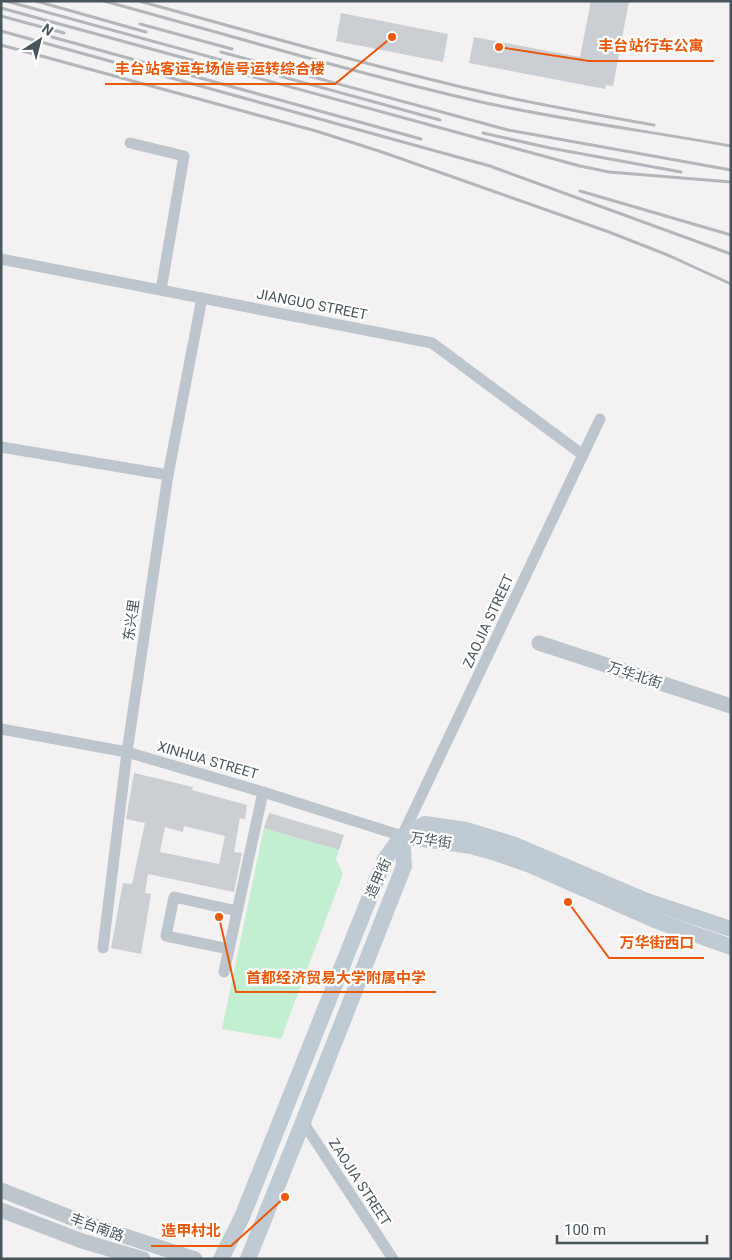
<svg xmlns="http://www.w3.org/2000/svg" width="732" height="1260" font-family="Roboto,'Noto Sans SC',sans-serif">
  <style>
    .green { fill: #c2eed1 }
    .building { fill: #cbced3; fill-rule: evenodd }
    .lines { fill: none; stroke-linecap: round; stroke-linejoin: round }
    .minor { stroke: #bdc6cd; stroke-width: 11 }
    .tertiary { stroke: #bdc6cd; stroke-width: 15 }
    .secondary { stroke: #bfcad3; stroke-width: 16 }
    .rail { stroke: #b3b6ba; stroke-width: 3 }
    .labels { text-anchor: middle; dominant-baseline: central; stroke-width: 4.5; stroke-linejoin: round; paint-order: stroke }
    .street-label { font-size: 14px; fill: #49555d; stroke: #fff }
    .leader { fill: none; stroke: #e8590c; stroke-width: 2 }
    .callout-dot { fill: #e8590c; stroke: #fff; stroke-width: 2 }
    .callout-label { font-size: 15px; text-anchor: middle; font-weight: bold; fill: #e8590c; stroke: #fff; stroke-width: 4.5; stroke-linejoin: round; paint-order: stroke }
  </style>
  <rect width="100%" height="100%" fill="#f3f1f1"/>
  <polygon class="green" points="264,828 339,850 336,859 343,874 281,1039 222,1029"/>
  <g class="building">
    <polygon points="591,1 629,1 613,86 606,85 605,89 469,63 474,37 580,57"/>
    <polygon points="341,13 448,34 443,62 336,41"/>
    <path d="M134,773L193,787L192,790L247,805L245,819L240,818L234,852L242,853L234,892L148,874L145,893L151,894L141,954L111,948L123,883L132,884L145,823L126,819ZM184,826L225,836L219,864L160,852L165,827L183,832Z"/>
    <polygon points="269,813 344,835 339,850 264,828"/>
  </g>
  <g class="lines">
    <g class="minor">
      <polyline points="130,143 184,156 161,290"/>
      <polyline points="1,259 432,343 583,455"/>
      <polyline points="1,447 168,475"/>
      <polyline points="1,729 127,752 263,792 402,836 600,419"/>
      <polyline points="103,948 127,752 168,475 202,298"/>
      <polyline points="229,949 166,936 174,897 237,911"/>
      <polyline points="224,972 263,792"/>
      <polyline points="303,1122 393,1259"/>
    </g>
    <g class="tertiary">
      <polyline points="539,643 731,706"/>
      <polyline points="1,1190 82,1222 195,1259"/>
      <polyline points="1,1210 82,1241 143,1259"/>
    </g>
    <g class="secondary">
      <polyline points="402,836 471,846 496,853 530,865 657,921 731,947"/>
      <polyline points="221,1259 242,1217 385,859 402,836 425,824 466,830 515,845 647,901 731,929"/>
      <polyline points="248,1259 303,1122 404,866 402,836"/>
    </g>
    <g class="rail">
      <polyline points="6,1 440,120"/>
      <polyline points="36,1 146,32"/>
      <path d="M104,1C229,35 354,73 481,102C563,120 647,131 731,146"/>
      <path d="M139,1C254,33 368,65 483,92C540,105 597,115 654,125"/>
      <polyline points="1,8 580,166 609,172 731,182"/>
      <polyline points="1,16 64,33"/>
      <polyline points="140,24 232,49"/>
      <polyline points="1,31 490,166 731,254"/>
      <polyline points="52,37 421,139"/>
      <polyline points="1,45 316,131 382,152 609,232 670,256 731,284"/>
      <polyline points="221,52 508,130 731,170"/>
      <polyline points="483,133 550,148 681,172"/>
      <polyline points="580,191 731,235"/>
    </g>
  </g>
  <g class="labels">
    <g class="street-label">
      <text transform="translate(312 304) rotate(11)">JIANGUO STREET</text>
      <text transform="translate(131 620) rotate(-82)">东兴里</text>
      <text transform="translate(488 621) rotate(-65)">ZAOJIA STREET</text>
      <text transform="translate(635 675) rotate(18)">万华北街</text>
      <text transform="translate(208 760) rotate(16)">XINHUA STREET</text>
      <text transform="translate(431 840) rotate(8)">万华街</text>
      <text transform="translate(378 878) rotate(-66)">造甲街</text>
      <text transform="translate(360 1182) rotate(57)">ZAOJIA STREET</text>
      <text transform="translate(97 1227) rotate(20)">丰台南路</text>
    </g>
  </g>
  <path class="leader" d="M499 47L589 61H714M392 37L335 84H105M568 902L609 958H704M219 917L236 992H436M285 1197L231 1246H151"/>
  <g class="callout-dot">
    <circle cx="499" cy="47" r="5"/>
    <circle cx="392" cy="37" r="5"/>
    <circle cx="568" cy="902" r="5"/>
    <circle cx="219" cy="917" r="5"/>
    <circle cx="285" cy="1197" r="5"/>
  </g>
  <g class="callout-label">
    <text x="651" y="51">丰台站行车公寓</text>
    <text x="220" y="74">丰台站客运车场信号运转综合楼</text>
    <text x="657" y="948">万华街西口</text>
    <text x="336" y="983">首都经济贸易大学附属中学</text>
    <text x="191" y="1236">造甲村北</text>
  </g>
  <rect width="732" height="1260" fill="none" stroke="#49555d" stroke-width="5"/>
  <g transform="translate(40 40) rotate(36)" stroke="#ffffff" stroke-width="4" paint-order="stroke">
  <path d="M0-4L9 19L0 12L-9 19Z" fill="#49555d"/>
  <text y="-8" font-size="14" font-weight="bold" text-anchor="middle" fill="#49555d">N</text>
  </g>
  <path d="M557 1235v8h150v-8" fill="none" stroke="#49555d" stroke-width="2.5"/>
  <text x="564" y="1235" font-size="15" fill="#49555d" stroke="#ffffff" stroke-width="4" paint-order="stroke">100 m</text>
</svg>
